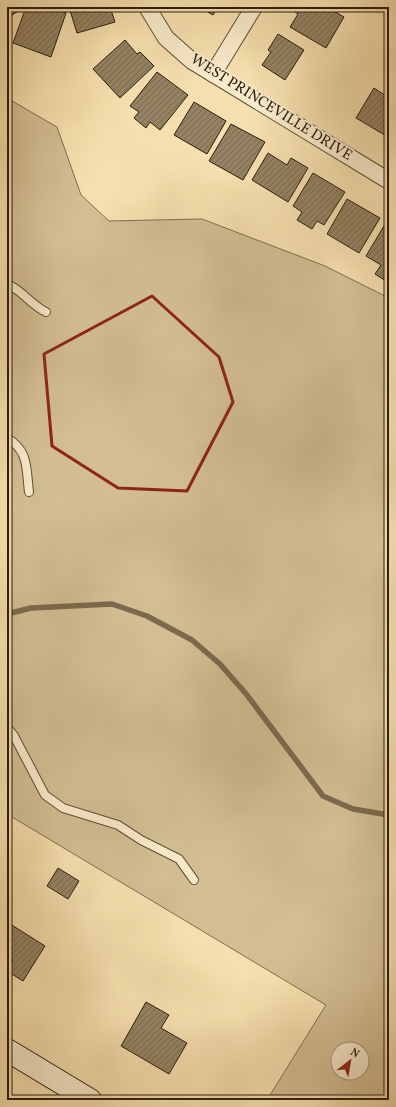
<svg xmlns="http://www.w3.org/2000/svg" width="396" height="1107" font-family="Vollkorn,serif">
  <style>
    .grass { fill: #d3be93; stroke: #7e6e51; fill-rule: evenodd }
    .lines { fill: none; stroke-linecap: round; stroke-linejoin: round }
    .stream { stroke: #7b6a4e; stroke-width: 5.5 }
    .building { fill: url(#building-hatch); stroke: #2a1d0f }
    .service-casing { stroke: #5d4e37; stroke-width: 10 }
    .minor-casing { stroke: #5d4e37; stroke-width: 18 }
    .secondary-casing { stroke: #2a1d0f; stroke-width: 24 }
    .service { stroke: #f9eaca; stroke-width: 8 }
    .minor { stroke: #f9eaca; stroke-width: 16 }
    .secondary { stroke: #f9eaca; stroke-width: 22 }
    .marked { fill: none; stroke: #8f2418; stroke-width: 3; stroke-linejoin: round }
    .labels { text-anchor: middle; dominant-baseline: central; stroke-width: 4; stroke-linejoin: round; paint-order: stroke }
    .street-label { font-size: 15px; fill: #2a1d0f; stroke: #f9eaca }
  </style>
  <defs>
    <pattern id="building-hatch" width="6" height="6" patternUnits="userSpaceOnUse"><rect width="6" height="6" fill="#948262"/><path d="M-1 1l2-2M0 6l6-6M5 7l2-2" fill="none" stroke="#796a4f"/></pattern>
  </defs>
  <rect width="100%" height="100%" fill="#f6dfae"/>
  <filter id="stains"><feTurbulence type="fractalNoise" baseFrequency=".005" numOctaves="4"/><feColorMatrix values="0 0 0 0 .2 0 0 0 0 .09 0 0 0 0 .02 0 0 0 .5 -.17"/></filter>
  <radialGradient id="worn" r=".72"><stop offset=".6" stop-color="#630" stop-opacity="0"/><stop offset="1" stop-color="#630" stop-opacity=".3"/></radialGradient>
  <path class="grass" d="M7,98L57,127L81,195L109,221L202,219L325,266L389,298V1100H267L326,1005L7,814ZM338,1049H362V1073H338Z"/>
  <g class="lines">
    <polyline class="stream" points="7,614 31,608 112,604 147,616 192,640 220,664 247,695 323,796 353,809 389,815"/>
  </g>
  <g class="building">
    <polygon points="7,7 20,7 21,9 7,19"/>
    <polygon points="26,7 50,7 66,13 51,57 13,43"/>
    <polygon points="69,7 110,7 115,22 77,33"/>
    <polygon points="199,7 218,7 213,15"/>
    <polygon points="297,7 327,7 344,17 326,48 290,27 298,14 295,12"/>
    <polygon points="278,34 304,50 285,80 262,65 271,52 268,50"/>
    <polygon points="125,40 137,54 140,52 154,66 120,98 93,69"/>
    <polygon points="157,72 188,95 160,130 150,122 146,128 134,118 139,112 130,106"/>
    <polygon points="374,88 389,98 389,136 388,137 356,118"/>
    <polygon points="194,102 226,121 207,154 174,135"/>
    <polygon points="231,124 265,142 243,180 209,161"/>
    <polygon points="268,153 287,165 291,158 308,168 288,202 252,180"/>
    <polygon points="313,173 345,192 324,225 317,221 312,229 297,220 302,212 293,206"/>
    <polygon points="347,199 380,218 359,253 327,234"/>
    <polygon points="384,226 389,229 389,283 375,274 381,265 366,256"/>
    <polygon points="58,868 79,881 68,899 47,886"/>
    <polygon points="7,922 45,946 23,981 7,971 13,960 7,957"/>
    <polygon points="146,1002 169,1015 161,1028 187,1043 169,1074 121,1046"/>
  </g>
  <g class="lines">
    <defs>
      <g id="service">
        <path d="M7,284C22,290 31,305 46,312"/>
        <path d="M7,438C29,451 26,468 29,492"/>
        <polyline points="7,727 14,736 45,795 63,808 118,825 141,840 179,859 194,880"/>
      </g>
      <g id="minor">
        <polyline points="147,7 166,38 192,61 389,181"/>
        <polyline points="213,74 254,7"/>
      </g>
      <polyline id="secondary" points="7,1050 90,1100"/>
    </defs>
    <use href="#service" class="service-casing"/>
    <use href="#minor" class="minor-casing"/>
    <use href="#secondary" class="secondary-casing"/>
    <use href="#service" class="service"/>
    <use href="#minor" class="minor"/>
    <use href="#secondary" class="secondary"/>
  </g>
  <path class="marked" d="M152,296L219,357L233,402L187,491L118,488L52,446L44,354Z"/>
  <g class="labels">
    <g class="street-label">
      <text transform="translate(271 108) rotate(32)">WEST PRINCEVILLE DRIVE</text>
    </g>
  </g>
  <rect width="396" height="1107" fill="none" stroke="#f6dfae" stroke-width="24"/>
  <rect x="8" y="8" width="380" height="1091" fill="none" stroke="#2a1d0f" stroke-width="2"/>
  <rect x="12" y="12" width="372" height="1083" fill="none" stroke="#2a1d0f"/>
  <g transform="translate(350 1061) rotate(31)"><circle r="19" fill="#f9eaca" stroke="#a6987f"/>
  <path d="M0-3L7 15L0 10L-7 15Z" fill="#8f2418"/>
  <text y="-6" font-size="11" font-weight="bold" text-anchor="middle" fill="#2a1d0f">N</text>
  </g>
  <rect width="100%" height="100%" filter="url(#stains)"/>
  <rect width="100%" height="100%" fill="url(#worn)"/>
</svg>
